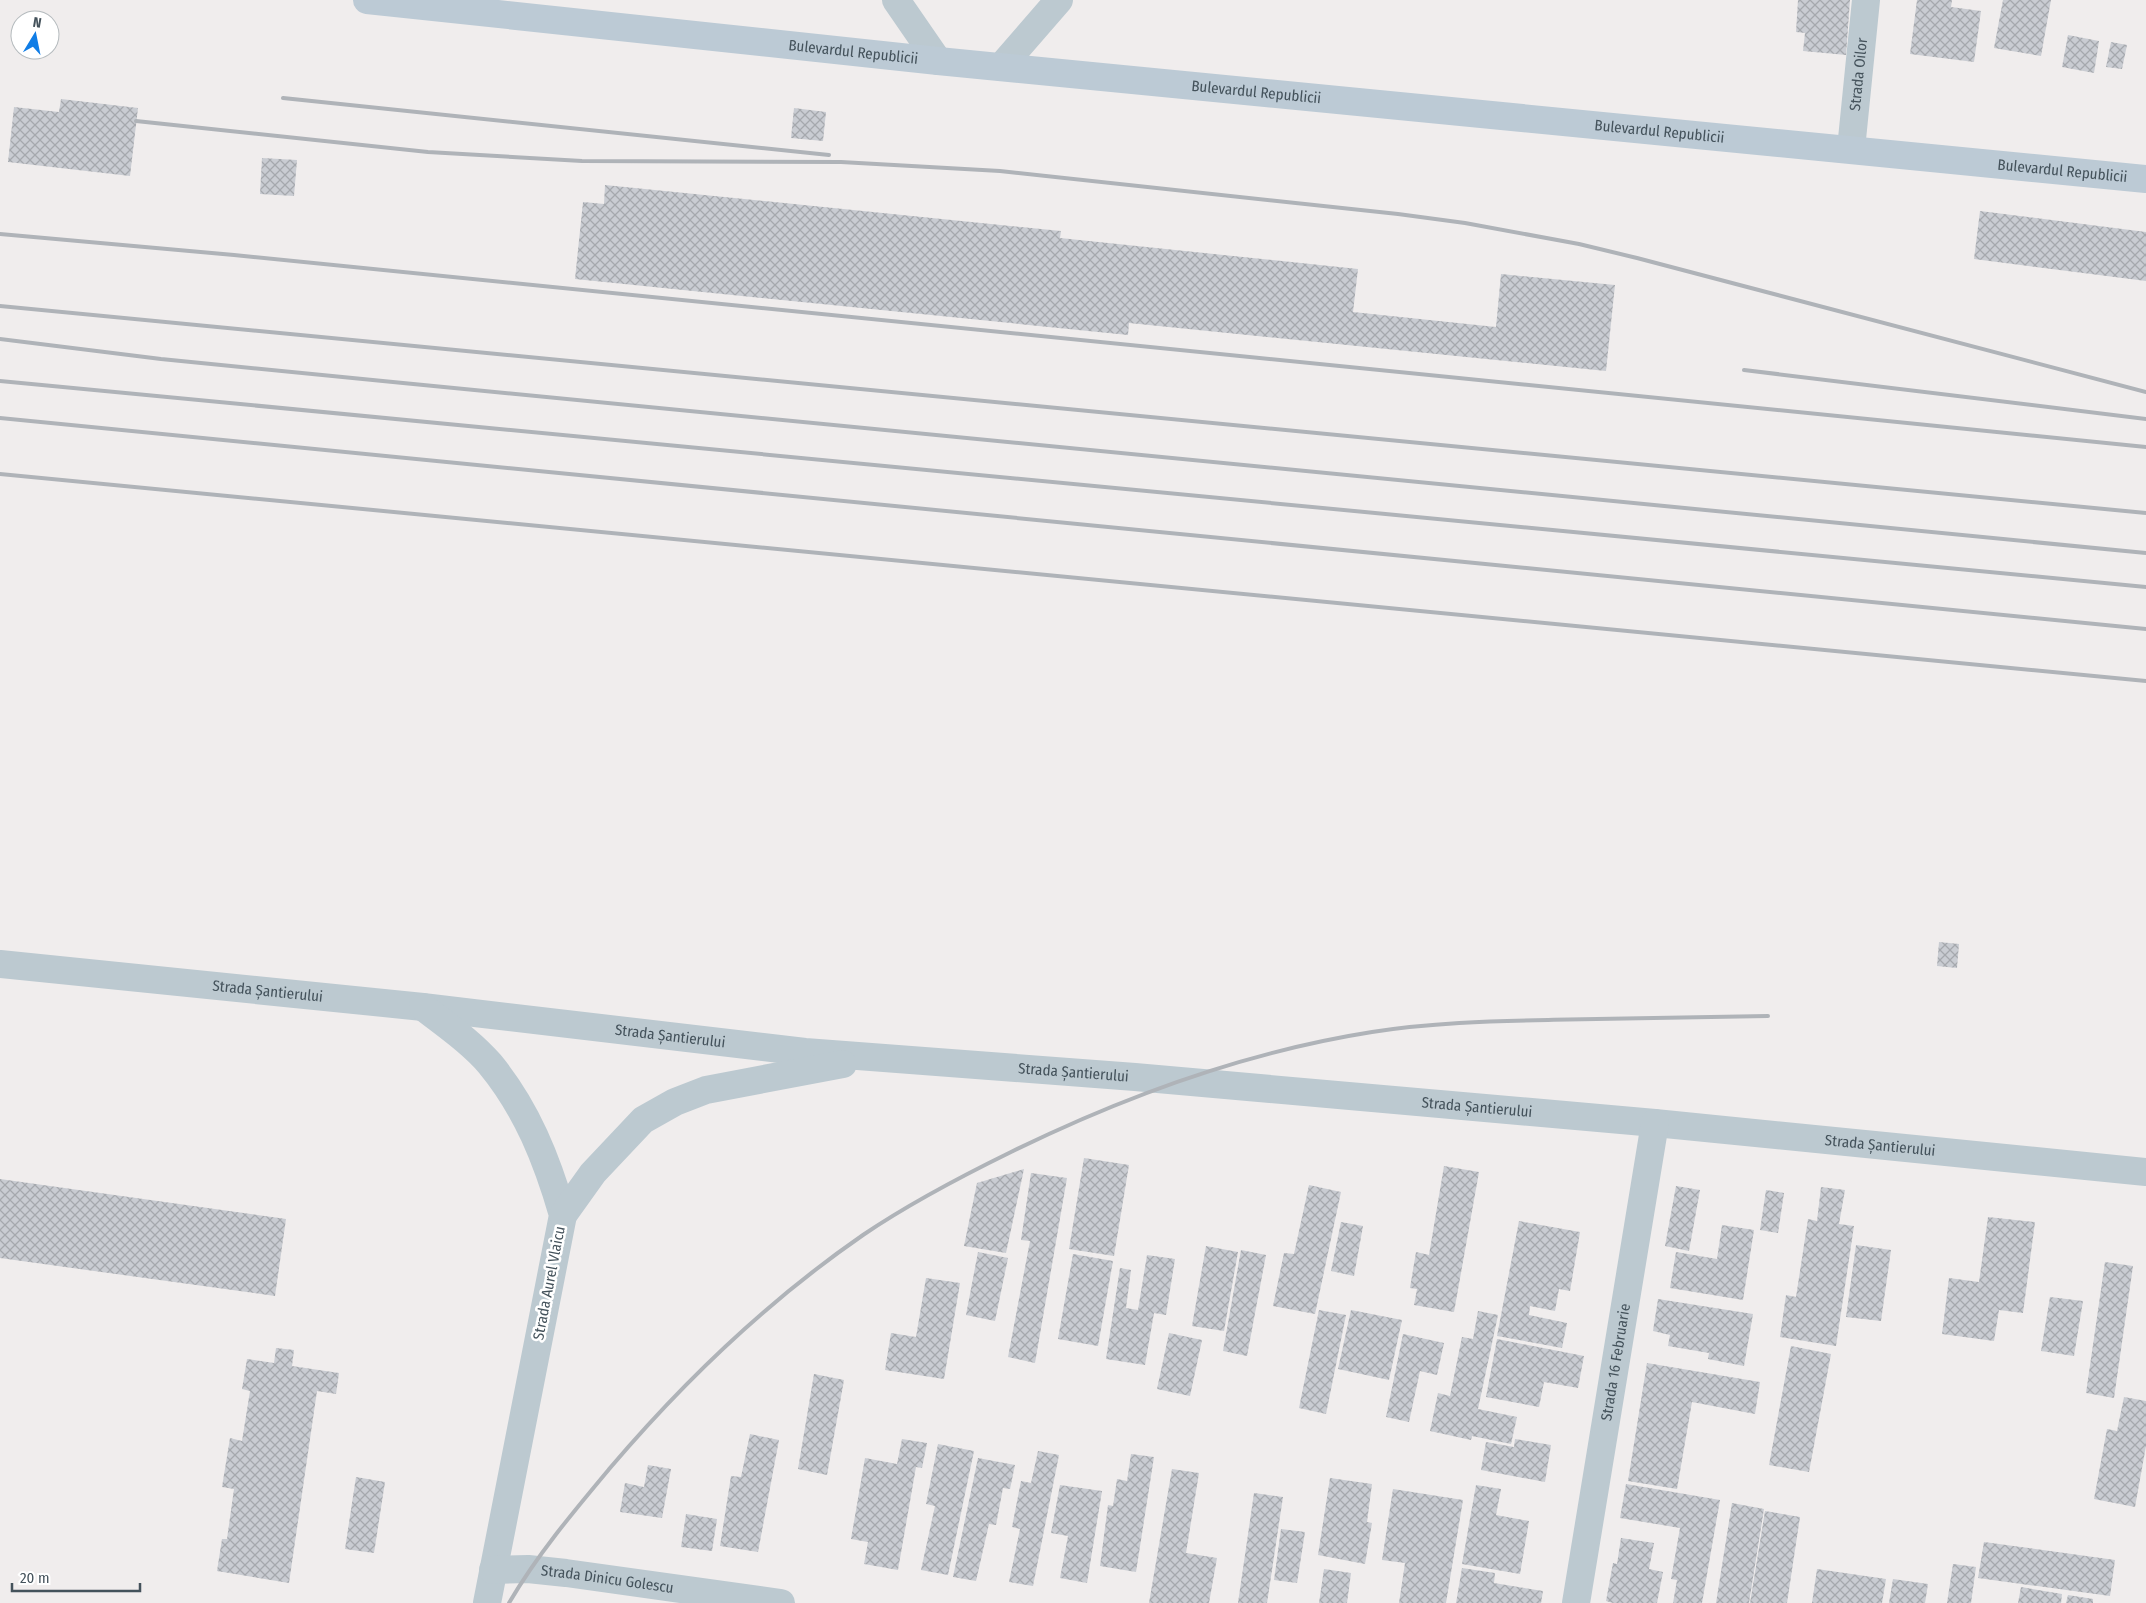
<svg xmlns="http://www.w3.org/2000/svg" width="2146" height="1603" font-family="'Fira Sans Condensed',sans-serif">
  <style>
    .building { fill: url(#building-cross-hatch) }
    .lines { fill: none; stroke-linecap: round; stroke-linejoin: round }
    .street { stroke: #bcc9d0; stroke-width: 28 }
    .secondary { stroke: #bccad5; stroke-width: 28 }
    .rail { stroke: #afb3b8; stroke-width: 4 }
    .labels { text-anchor: middle; dominant-baseline: central; stroke-width: 5; stroke-linejoin: round; paint-order: stroke }
    .street-label { font-size: 15px; fill: #44525b; stroke: #fff }
  </style>
  <defs>
    <pattern id="building-cross-hatch" width="8" height="8" patternUnits="userSpaceOnUse" patternTransform="scale(1.25)"><rect width="8" height="8" fill="#c9ccd2"/><path d="M0 0l8 8M0 8l8-8" fill="none" stroke="#a5a8ad"/></pattern>
  </defs>
  <rect width="100%" height="100%" fill="#f0eded"/>
  <g class="building">
    <polygon points="1798,0 1850,0 1846,55 1803,51 1805,33 1796,32"/>
    <polygon points="1917,0 1952,0 1951,7 1981,11 1974,62 1910,54"/>
    <polygon points="2003,0 2051,0 2041,56 1994,48"/>
    <polygon points="2068,35 2099,41 2094,73 2062,67"/>
    <polygon points="2111,42 2127,45 2122,69 2106,67"/>
    <polygon points="61,99 138,108 130,176 8,162 14,107 59,112"/>
    <polygon points="794,108 826,112 823,141 791,138"/>
    <polygon points="262,158 297,160 294,196 260,194"/>
    <polygon points="605,185 1061,231 1060,238 1358,269 1353,312 1496,327 1501,274 1615,285 1606,371 1129,323 1128,335 575,279 583,202 604,204"/>
    <polygon points="1980,211 2146,232 2146,281 1974,259"/>
    <polygon points="1939,942 1959,944 1957,968 1937,966"/>
    <polygon points="1084,1158 1129,1165 1114,1256 1069,1249"/>
    <polygon points="1444,1166 1479,1172 1454,1312 1414,1305 1417,1289 1410,1288 1416,1252 1429,1255"/>
    <polygon points="1024,1169 1006,1253 964,1246 977,1183"/>
    <polygon points="1031,1173 1067,1178 1035,1363 1008,1357 1030,1241 1021,1240"/>
    <polygon points="0,1179 286,1219 275,1296 0,1258"/>
    <polygon points="1309,1185 1341,1192 1315,1314 1273,1306 1284,1253 1294,1254"/>
    <polygon points="1676,1186 1700,1190 1689,1251 1665,1246"/>
    <polygon points="1821,1187 1845,1190 1839,1224 1854,1226 1836,1346 1780,1337 1786,1295 1796,1297 1808,1219 1817,1221"/>
    <polygon points="1766,1190 1784,1193 1778,1233 1760,1230"/>
    <polygon points="1988,1217 2035,1222 2023,1313 1999,1310 1994,1341 1942,1334 1949,1278 1979,1282"/>
    <polygon points="1519,1221 1580,1232 1570,1291 1559,1289 1555,1311 1530,1306 1529,1315 1567,1323 1562,1348 1497,1336"/>
    <polygon points="1341,1222 1363,1226 1354,1276 1331,1271"/>
    <polygon points="1722,1225 1754,1230 1743,1300 1670,1288 1676,1252 1717,1259"/>
    <polygon points="1856,1245 1891,1250 1881,1321 1846,1317"/>
    <polygon points="1206,1246 1238,1252 1224,1331 1192,1326"/>
    <polygon points="1241,1250 1266,1255 1247,1356 1223,1351"/>
    <polygon points="978,1252 1008,1258 995,1321 966,1315"/>
    <polygon points="1073,1254 1113,1261 1098,1346 1058,1339"/>
    <polygon points="1147,1255 1175,1259 1166,1315 1154,1313 1145,1365 1106,1359 1120,1268 1131,1270 1126,1308 1138,1310"/>
    <polygon points="2105,1262 2133,1266 2114,1398 2086,1393"/>
    <polygon points="926,1278 960,1283 944,1379 885,1370 891,1333 916,1337"/>
    <polygon points="2050,1297 2083,1301 2074,1356 2041,1351"/>
    <polygon points="1658,1299 1753,1314 1744,1366 1708,1359 1709,1353 1668,1346 1670,1335 1653,1331"/>
    <polygon points="1319,1310 1346,1315 1326,1414 1299,1408"/>
    <polygon points="1351,1310 1402,1320 1389,1380 1338,1369"/>
    <polygon points="1478,1311 1498,1315 1478,1409 1517,1417 1511,1444 1472,1436 1471,1440 1430,1431 1438,1393 1450,1396 1462,1337 1473,1339"/>
    <polygon points="1169,1333 1202,1340 1190,1396 1157,1389"/>
    <polygon points="1403,1334 1444,1343 1437,1375 1420,1371 1409,1422 1386,1417"/>
    <polygon points="1497,1339 1584,1356 1578,1388 1544,1382 1539,1407 1486,1397"/>
    <polygon points="1791,1346 1831,1354 1809,1472 1769,1465"/>
    <polygon points="276,1348 294,1350 292,1366 339,1373 336,1394 317,1391 289,1583 217,1571 222,1539 227,1539 234,1489 222,1487 230,1438 242,1441 250,1391 242,1389 247,1359 274,1363"/>
    <polygon points="1647,1363 1760,1382 1755,1414 1692,1402 1677,1489 1628,1481"/>
    <polygon points="814,1374 844,1380 827,1475 798,1469"/>
    <polygon points="2124,1397 2146,1401 2146,1446 2135,1507 2094,1499 2107,1429 2117,1431"/>
    <polygon points="750,1434 779,1440 758,1552 720,1546 731,1476 741,1477"/>
    <polygon points="902,1439 927,1443 922,1468 916,1467 898,1570 864,1564 868,1542 851,1539 865,1458 897,1464"/>
    <polygon points="1515,1439 1551,1445 1545,1482 1481,1470 1486,1442 1514,1447"/>
    <polygon points="938,1444 974,1451 948,1575 921,1570 935,1506 926,1504"/>
    <polygon points="1038,1451 1059,1455 1033,1586 1009,1582 1020,1529 1012,1527 1021,1481 1031,1483"/>
    <polygon points="1131,1454 1154,1457 1136,1572 1100,1566 1108,1505 1113,1506 1117,1479 1127,1481"/>
    <polygon points="978,1458 1015,1465 1010,1489 1003,1488 996,1525 989,1524 976,1581 953,1577"/>
    <polygon points="648,1465 671,1469 662,1518 620,1512 625,1483 644,1487"/>
    <polygon points="1172,1469 1199,1473 1186,1553 1217,1558 1209,1603 1149,1603"/>
    <polygon points="356,1477 385,1482 374,1553 345,1549"/>
    <polygon points="1330,1478 1372,1484 1367,1522 1372,1523 1365,1564 1318,1555"/>
    <polygon points="1626,1484 1720,1500 1702,1603 1673,1603 1677,1580 1671,1579 1680,1528 1620,1518"/>
    <polygon points="1060,1485 1102,1491 1087,1583 1060,1578 1068,1536 1051,1533"/>
    <polygon points="1476,1485 1501,1489 1496,1515 1529,1521 1520,1574 1462,1564"/>
    <polygon points="1393,1489 1463,1500 1446,1603 1399,1603 1405,1563 1382,1560"/>
    <polygon points="1254,1493 1283,1497 1267,1603 1238,1603"/>
    <polygon points="1732,1503 1764,1509 1749,1603 1716,1603"/>
    <polygon points="1765,1511 1800,1517 1787,1603 1750,1603"/>
    <polygon points="686,1514 717,1519 712,1551 681,1547"/>
    <polygon points="1281,1529 1305,1532 1297,1583 1274,1580"/>
    <polygon points="1621,1538 1654,1543 1649,1569 1663,1572 1657,1603 1613,1603 1606,1601 1613,1563 1617,1564"/>
    <polygon points="1984,1542 2115,1560 2110,1596 1978,1578"/>
    <polygon points="1953,1564 1976,1567 1971,1603 1947,1603"/>
    <polygon points="1462,1568 1495,1573 1494,1583 1543,1591 1541,1603 1456,1603"/>
    <polygon points="1324,1569 1351,1573 1347,1603 1319,1603"/>
    <polygon points="1817,1569 1886,1579 1882,1603 1812,1603"/>
    <polygon points="1893,1579 1928,1584 1925,1603 1889,1603"/>
    <polygon points="2021,1587 2062,1594 2061,1603 2018,1603"/>
    <polygon points="2068,1595 2093,1599 2093,1603 2066,1603"/>
  </g>
  <g class="lines">
    <g class="street">
      <polyline points="896,0 938,61"/>
      <polyline points="1001,67 1059,0"/>
      <path id="s1" d="M1851,149L1866,0"/>
      <path id="s2" d="M0,964L423,1007L805,1052L1135,1077L1655,1123L2146,1172"/>
      <path d="M423,1007C446,1025 471,1042 490,1064C527,1109 547,1160 563,1215L487,1603"/>
      <polyline points="563,1215 593,1173 643,1120 675,1102 706,1090 843,1064"/>
      <path id="s3" d="M493,1570L528,1569L566,1573L781,1603"/>
      <path id="s4" d="M1576,1603L1655,1123"/>
    </g>
    <path class="secondary" id="s5" d="M367,0L938,61L2146,179"/>
    <g class="rail">
      <polyline points="283,98 829,155"/>
      <polyline points="136,121 428,152 582,161 841,162 1000,171 1398,214 1465,223 1579,244 1637,258 2146,392"/>
      <polyline points="0,234 234,255 2146,447"/>
      <polyline points="0,306 2146,513"/>
      <polyline points="0,339 161,359 403,383 2146,553"/>
      <polyline points="1744,370 2146,419"/>
      <polyline points="0,381 2146,587"/>
      <polyline points="0,418 2146,629"/>
      <polyline points="0,474 2146,681"/>
      <path d="M509,1603C537,1555 574,1511 610,1468C684,1381 769,1300 863,1235C910,1203 960,1177 1011,1152C1125,1096 1245,1052 1372,1032C1429,1023 1489,1021 1548,1020C1621,1018 1694,1017 1768,1016"/>
    </g>
  </g>
  <g class="labels">
    <g class="street-label">
      <text stroke="none"><textPath href="#s5" startOffset="489">Bulevardul Republicii</textPath></text>
      <text stroke="none"><textPath href="#s1" startOffset="75">Strada Oilor</textPath></text>
      <text stroke="none"><textPath href="#s5" startOffset="894">Bulevardul Republicii</textPath></text>
      <text stroke="none"><textPath href="#s5" startOffset="1299">Bulevardul Republicii</textPath></text>
      <text stroke="none"><textPath href="#s5" startOffset="1704">Bulevardul Republicii</textPath></text>
      <text stroke="none"><textPath href="#s2" startOffset="269">Strada Șantierului</textPath></text>
      <text stroke="none"><textPath href="#s2" startOffset="674">Strada Șantierului</textPath></text>
      <text stroke="none"><textPath href="#s2" startOffset="1079">Strada Șantierului</textPath></text>
      <text stroke="none"><textPath href="#s2" startOffset="1484">Strada Șantierului</textPath></text>
      <text stroke="none"><textPath href="#s2" startOffset="1889">Strada Șantierului</textPath></text>
      <text transform="translate(549 1283) rotate(-79)">Strada Aurel Vlaicu</text>
      <text stroke="none"><textPath href="#s4" startOffset="244">Strada 16 Februarie</textPath></text>
      <text stroke="none"><textPath href="#s3" startOffset="115">Strada Dinicu Golescu</textPath></text>
    </g>
  </g>
  <g transform="translate(35 35) rotate(10)"><circle r="24" fill="#ffffff" stroke="#b4babd"/>
  <path d="M0-4L9 19L0 12L-9 19Z" fill="#107de6"/>
  <text y="-8" font-size="14" font-weight="bold" text-anchor="middle" fill="#44525b">N</text>
  </g>
  <path d="M12 1583v8h128v-8" fill="none" stroke="#44525b" stroke-width="2.5"/>
  <text x="20" y="1583" font-size="15" fill="#44525b" stroke="#ffffff" stroke-width="4" paint-order="stroke">20 m</text>
</svg>
